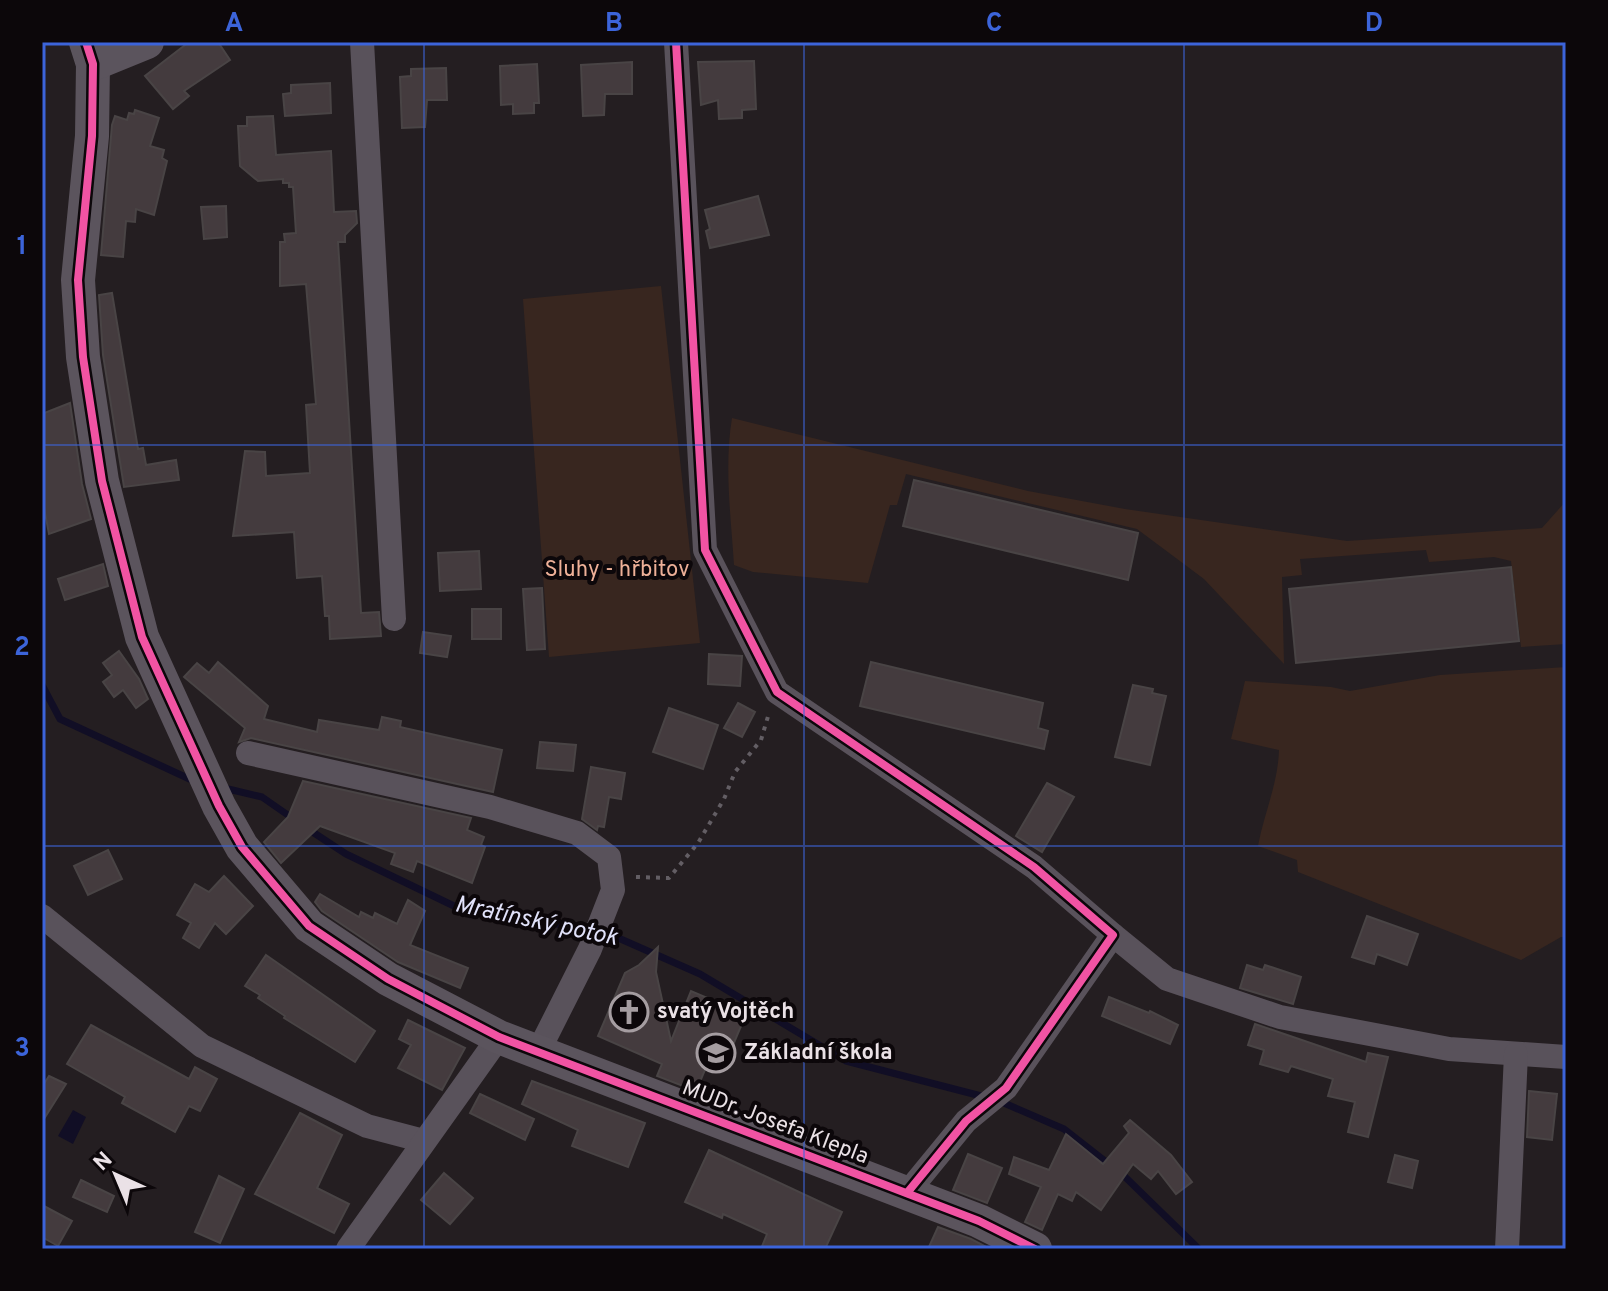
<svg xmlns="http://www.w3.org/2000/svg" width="1608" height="1291" font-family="Overpass,sans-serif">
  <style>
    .green { fill: #38261f }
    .water { fill: #110e25 }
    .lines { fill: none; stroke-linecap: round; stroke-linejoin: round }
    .stream { stroke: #110e25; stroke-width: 7 }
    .building { fill: #443b3e; stroke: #494445; stroke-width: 2 }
    .path { stroke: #635e64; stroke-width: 4; stroke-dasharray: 4 6; stroke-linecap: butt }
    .street { stroke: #59525b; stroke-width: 24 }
    .secondary { stroke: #5b545d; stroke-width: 34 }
    .cycleway-casing { stroke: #0c070a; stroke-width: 13 }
    .cycleway { stroke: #f153a3; stroke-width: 8 }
    .grid { fill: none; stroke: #3c64da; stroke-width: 2; stroke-opacity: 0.55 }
    .labels { text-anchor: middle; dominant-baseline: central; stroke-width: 8; stroke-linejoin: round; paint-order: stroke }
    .park-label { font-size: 22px; fill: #eeb098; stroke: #0c070a }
    .poi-label { font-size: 22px; font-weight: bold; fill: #eae1e6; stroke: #0c070a; text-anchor: start }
    .street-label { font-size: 22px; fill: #eae1e6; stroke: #0c070a }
    .water-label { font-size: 24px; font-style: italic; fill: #e1e2fa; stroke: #0c070a }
    .neatline { fill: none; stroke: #3c64da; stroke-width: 3 }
    .grid-label { font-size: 26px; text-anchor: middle; font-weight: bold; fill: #3c64da }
  </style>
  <rect width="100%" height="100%" fill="#241e21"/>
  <g class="green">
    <polygon points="661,286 700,643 549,657 523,299"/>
    <path d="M732,418L1028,491L1125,509L1347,541L1542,528L1566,501V644L1521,647L1511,561L1494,557L1429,562L1426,550L1300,559L1302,575L1282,577L1284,664L1204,579L1137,529L906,474L897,505H890L868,583L753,572L734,565C731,517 724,466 732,418Z"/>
    <path d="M1566,667V937H1561L1521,960L1298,872L1297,860L1258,846C1264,813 1278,784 1279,750L1231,739L1245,681L1331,687L1350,691L1440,675Z"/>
  </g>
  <polygon class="water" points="73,1110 86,1117 73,1144 58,1136"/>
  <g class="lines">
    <g class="stream">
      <polyline points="42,685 60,719 196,782"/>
      <polyline points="224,788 262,797 295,820"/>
      <polyline points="305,827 346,854 454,906 607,933 700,974 846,1061 985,1097"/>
      <polyline points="997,1100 1064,1129 1110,1165"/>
      <polyline points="1120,1172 1199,1249"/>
    </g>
  </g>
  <g class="building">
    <polygon points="189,42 218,42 230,60 184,91 189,96 173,109 145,76"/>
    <polygon points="754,61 756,109 742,110 742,118 719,119 718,100 701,105 698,62"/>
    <polygon points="632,62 632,94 605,94 604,115 583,116 581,65"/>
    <polygon points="537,64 539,103 534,103 534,113 513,114 513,104 501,105 500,66"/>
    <polygon points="446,68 447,100 427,100 425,127 402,128 400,77 411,76 411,69"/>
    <polygon points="330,83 331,113 285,116 283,94 291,93 291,85"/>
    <polygon points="135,110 159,118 150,146 164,150 162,158 167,161 154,215 136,209 135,222 126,221 123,257 101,255 112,125 115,116 127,120 129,113 134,114"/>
    <polygon points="273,116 276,155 331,151 334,212 356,211 357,223 345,235 345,242 338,242 361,613 379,612 381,636 330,639 329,616 325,616 322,576 297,578 294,532 233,536 245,451 265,452 266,476 310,473 306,405 316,404 306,284 280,286 280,242 285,242 284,234 296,233 293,187 289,187 289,183 283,183 283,179 258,181 240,166 238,126 247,126 247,117"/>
    <polygon points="758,196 769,235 710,248 706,231 710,229 705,210"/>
    <polygon points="226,206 227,237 204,239 201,207"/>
    <polygon points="112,293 138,449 143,448 146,465 176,460 179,480 124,487 103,355 99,295"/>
    <polygon points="70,403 82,484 91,519 49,534 42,497 42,414"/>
    <polygon points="914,480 1138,533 1128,580 903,526"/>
    <polygon points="479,551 481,589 440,591 438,553"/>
    <polygon points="103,564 108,586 65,600 58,579"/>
    <polygon points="1511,567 1519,641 1296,663 1289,589"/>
    <polygon points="542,588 545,649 527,650 523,589"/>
    <rect x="472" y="609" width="29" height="30"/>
    <polygon points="423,632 451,636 447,657 420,653"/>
    <polygon points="119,651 139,679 148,699 136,708 123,690 114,697 103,682 112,675 103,663"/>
    <polygon points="709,654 742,656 740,686 708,684"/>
    <polygon points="218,662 268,706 264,719 317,732 319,720 379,730 382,717 401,721 400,727 502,750 493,792 251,738 239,742 245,728 184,677 197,663 209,673"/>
    <polygon points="871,662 1043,703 1038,728 1048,731 1044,749 860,706"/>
    <polygon points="1133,685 1153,689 1152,693 1166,696 1150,765 1115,757"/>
    <polygon points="738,703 755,712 742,737 724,728"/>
    <polygon points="669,708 718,725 703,769 653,752"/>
    <polygon points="540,742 576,745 573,771 537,768"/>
    <polygon points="591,767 625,773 621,799 609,797 604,827 598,826 597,830 582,819"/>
    <polygon points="303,781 471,818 467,830 484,837 481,845 485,847 472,883 417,861 413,872 391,864 395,853 320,826 281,863 264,842 288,817"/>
    <polygon points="1047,783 1074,797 1042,852 1016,836"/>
    <polygon points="108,850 122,879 88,895 74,866"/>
    <polygon points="224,876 253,906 226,934 215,923 199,948 183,938 191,923 177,915 195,884 209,892"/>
    <polygon points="320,894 359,917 361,912 373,918 375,913 397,924 408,900 425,911 410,945 468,968 460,988 398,962 322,911 315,902"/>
    <polygon points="1367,916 1418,934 1407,965 1377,954 1374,964 1352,957"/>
    <polygon points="658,947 656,972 671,1041 691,991 729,1007 744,1019 728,1057 716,1062 714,1068 707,1065 696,1091 657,1076 662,1064 598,1036 625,973 639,965"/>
    <polygon points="266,955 375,1031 355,1062 284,1018 285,1016 258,998 260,995 245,986"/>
    <polygon points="1247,965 1263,970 1265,965 1301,977 1293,1004 1240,988"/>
    <polygon points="1109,997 1149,1013 1150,1011 1178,1025 1170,1044 1102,1016"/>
    <polygon points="408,1020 465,1048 442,1090 398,1068 411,1045 399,1039"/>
    <polygon points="1255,1024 1366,1062 1368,1053 1388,1057 1368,1137 1348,1132 1355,1102 1328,1096 1333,1079 1291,1066 1288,1072 1260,1064 1264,1050 1248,1045"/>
    <polygon points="91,1025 189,1079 195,1067 217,1079 200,1111 189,1106 175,1132 122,1103 125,1097 67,1064"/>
    <polygon points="49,1076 66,1084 42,1122 42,1087"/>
    <polygon points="532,1081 645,1123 628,1167 572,1146 578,1130 522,1104"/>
    <polygon points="1529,1091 1557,1094 1552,1140 1527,1137"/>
    <polygon points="480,1094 534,1119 525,1140 470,1113"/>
    <polygon points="300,1113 342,1135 317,1188 349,1204 334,1233 255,1194"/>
    <polygon points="1130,1120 1171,1155 1192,1182 1176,1194 1158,1171 1151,1179 1133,1164 1101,1210 1076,1192 1072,1201 1058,1194 1042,1230 1025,1222 1041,1187 1009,1174 1014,1157 1049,1170 1066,1134 1103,1164 1129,1133 1124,1126"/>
    <polygon points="709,1150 842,1212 825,1249 761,1249 767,1234 723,1214 722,1218 685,1202"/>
    <polygon points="968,1154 1002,1168 987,1203 953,1190"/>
    <polygon points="1395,1155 1418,1161 1412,1188 1388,1182"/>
    <polygon points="444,1173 473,1198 450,1224 421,1200"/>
    <polygon points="219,1176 244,1189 220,1243 195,1232"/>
    <polygon points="81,1180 114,1196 107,1212 73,1197"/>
    <polygon points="42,1205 72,1221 58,1246 42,1237"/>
    <polygon points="938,1227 971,1239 990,1249 928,1249"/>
  </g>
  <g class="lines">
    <polyline class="path" points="636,877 669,878 698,843 724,799 735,772 761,740 769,713"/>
    <g class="street">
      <polyline points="362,42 394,619"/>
      <polyline points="676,42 705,550 777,692 1034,867 1113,935 1006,1088 966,1121 907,1193"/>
      <polyline points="248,753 490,807 577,833 609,857 613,890 590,949 538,1052"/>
      <polyline points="42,916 202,1046 367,1126 424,1141"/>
      <polyline points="1113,935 1167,979 1280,1017 1449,1049 1566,1057"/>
      <polyline points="348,1249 499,1037"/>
      <polyline points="1507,1249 1516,1054"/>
    </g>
    <g class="secondary">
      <polyline points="86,42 93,64 92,136 78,280 83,357 102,481 142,637 219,806 242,847 309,926 388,979 499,1037 979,1221 1035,1249"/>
      <polyline points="93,64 147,42"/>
    </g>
    <defs>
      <g id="cycleway">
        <polyline points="86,42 93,64 92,136 78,280 83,357 102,481 142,637 219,806 242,847 309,926 388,979 499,1037 979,1221 1035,1249"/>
        <polyline points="676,42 705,550 777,692 1034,867 1113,935 1006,1088 966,1121 907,1193"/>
      </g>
    </defs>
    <use href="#cycleway" class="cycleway-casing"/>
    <use href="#cycleway" class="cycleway"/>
  </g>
  <path class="grid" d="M424,42V1249M804,42V1249M1184,42V1249M42,445H1566M42,846H1566"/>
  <defs>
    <symbol id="church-ring" viewBox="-11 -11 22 22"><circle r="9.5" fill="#0c070a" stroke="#a59da1" stroke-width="1.5"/><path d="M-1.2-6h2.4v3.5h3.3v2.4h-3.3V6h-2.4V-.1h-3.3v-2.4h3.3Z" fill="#a59da1"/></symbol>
    <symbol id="school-ring" viewBox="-11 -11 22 22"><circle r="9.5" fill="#0c070a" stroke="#a59da1" stroke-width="1.5"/><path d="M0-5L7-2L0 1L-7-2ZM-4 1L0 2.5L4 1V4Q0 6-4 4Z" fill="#a59da1"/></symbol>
  </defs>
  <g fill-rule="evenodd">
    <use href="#church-ring" x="607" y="990" width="44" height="44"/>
    <use href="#school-ring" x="694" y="1031" width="44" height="44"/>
  </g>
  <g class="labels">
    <g class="park-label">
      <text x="617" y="570">Sluhy - hřbitov</text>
    </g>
    <g class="poi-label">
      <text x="657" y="1012">svatý Vojtěch</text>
      <text x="744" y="1053">Základní škola</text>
    </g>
    <g class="street-label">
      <text transform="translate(775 1123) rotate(21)">MUDr. Josefa Klepla</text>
    </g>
    <g class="water-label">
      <text transform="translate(536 922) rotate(12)">Mratínský potok</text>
    </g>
  </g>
  <rect width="1608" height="1291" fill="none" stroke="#0c070a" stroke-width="88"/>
  <g transform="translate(116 1175) rotate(316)" stroke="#0c070a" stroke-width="6" paint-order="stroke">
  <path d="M0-6L14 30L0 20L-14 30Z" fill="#eae1e6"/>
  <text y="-12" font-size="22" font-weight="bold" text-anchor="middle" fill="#eae1e6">N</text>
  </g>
  <rect x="44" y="44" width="1520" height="1203" class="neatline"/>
  <g class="grid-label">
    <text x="234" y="31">A</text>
    <text x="614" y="31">B</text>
    <text x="994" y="31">C</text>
    <text x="1374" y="31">D</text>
    <text x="22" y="254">1</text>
    <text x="22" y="655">2</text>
    <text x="22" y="1056">3</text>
  </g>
</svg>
